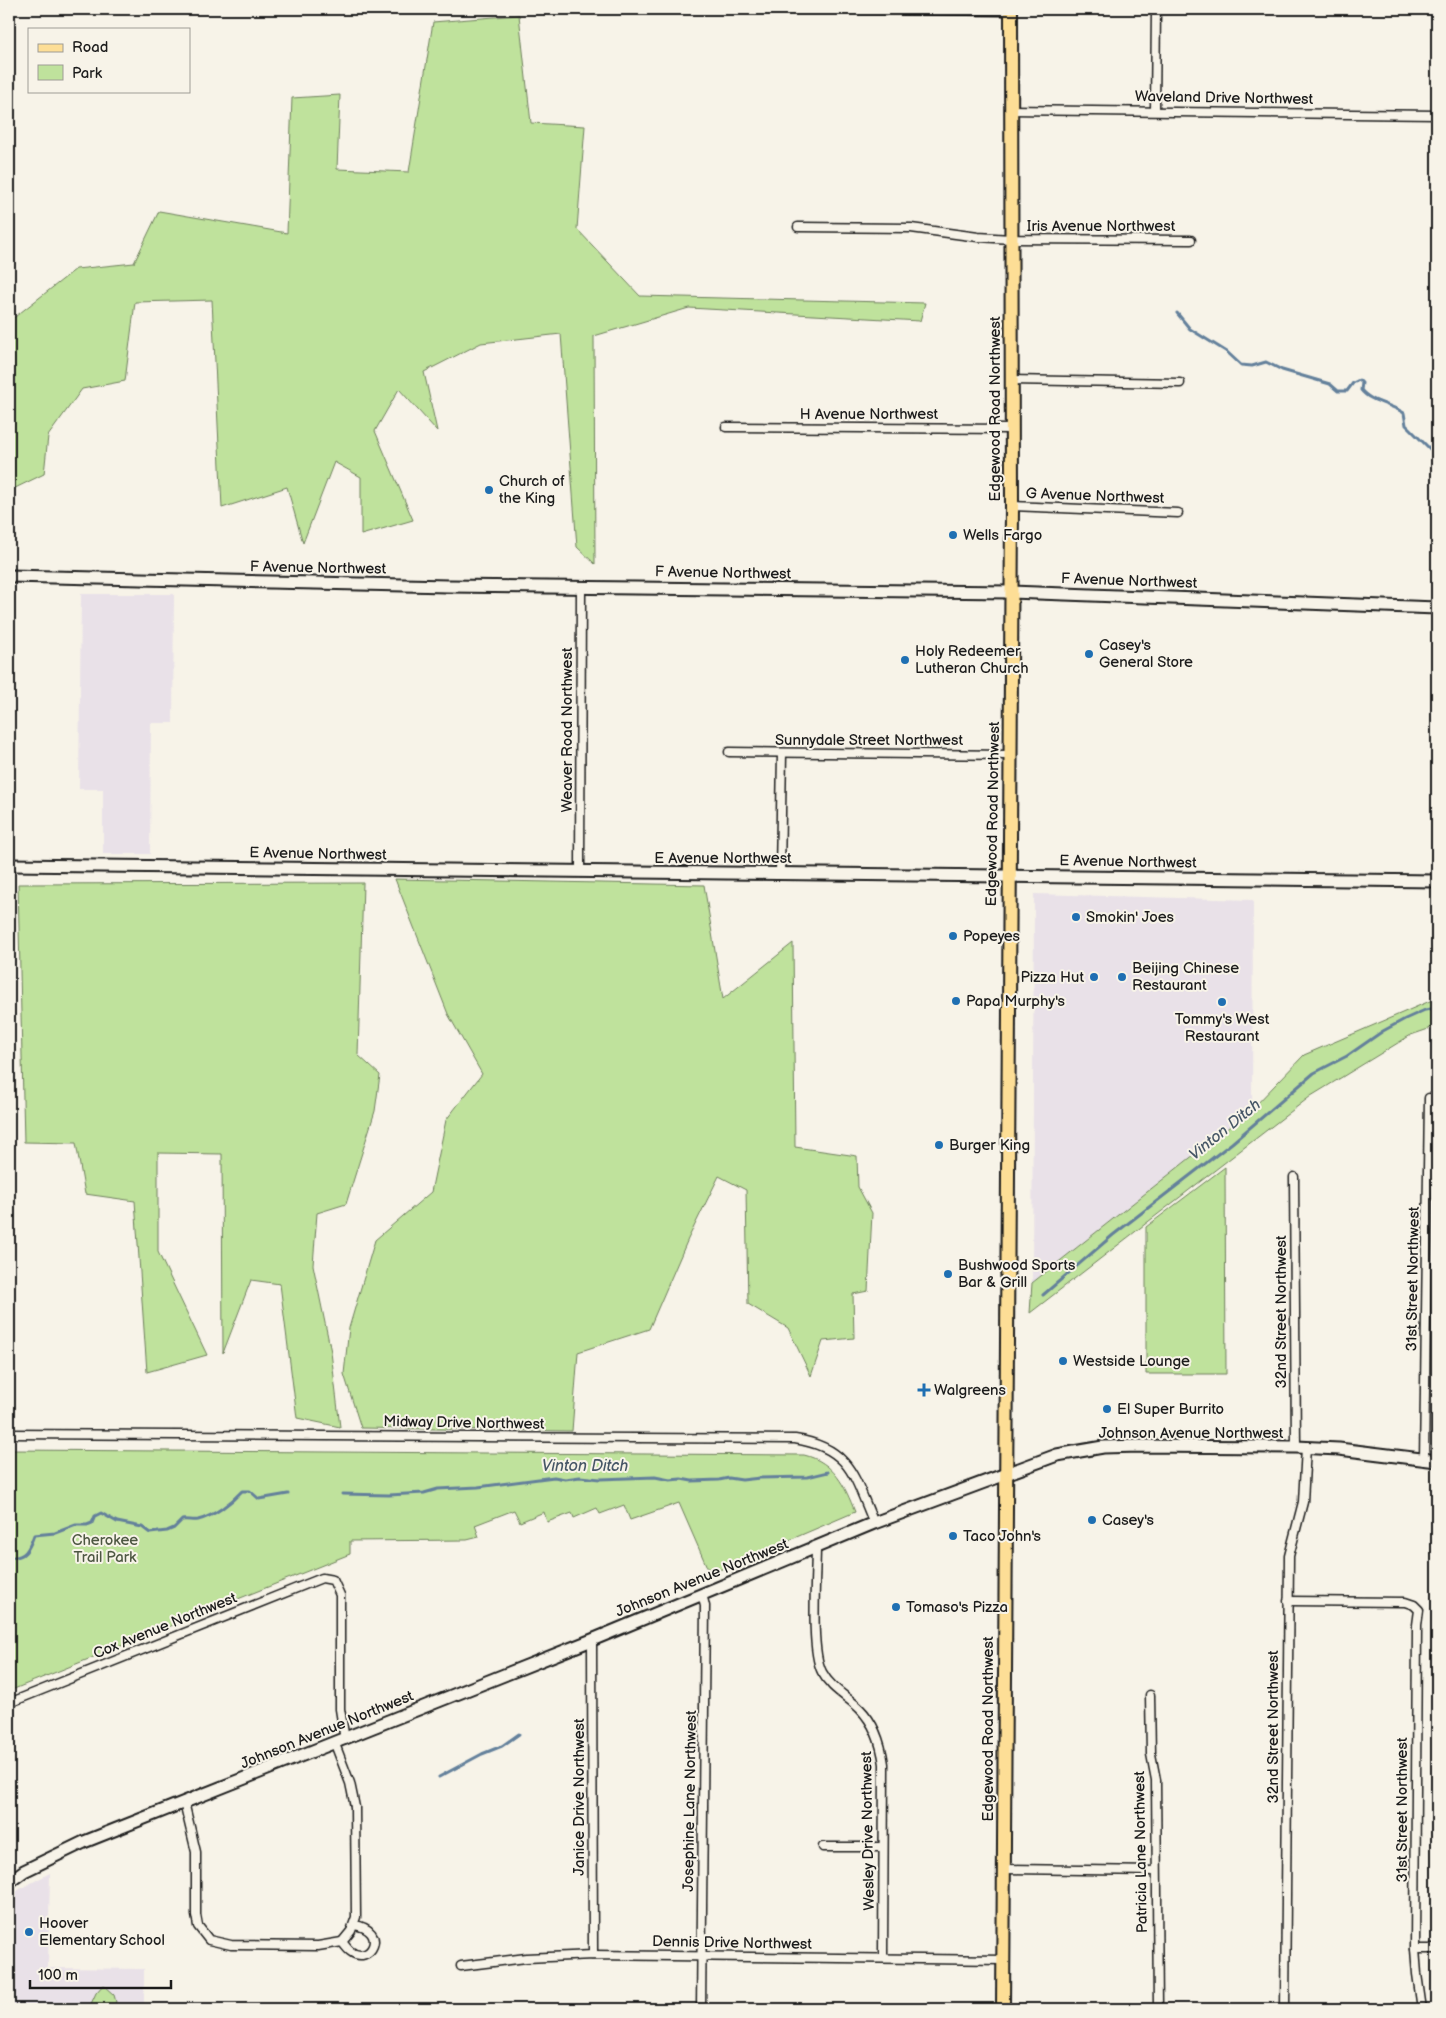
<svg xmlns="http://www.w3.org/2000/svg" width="1446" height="2018" font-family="'Balsamiq Sans',sans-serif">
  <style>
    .built { fill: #e9e1e8 }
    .green { fill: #bfe29c; stroke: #6e7f5c }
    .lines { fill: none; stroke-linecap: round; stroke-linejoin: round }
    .stream { stroke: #64809b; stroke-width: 3 }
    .street-casing { stroke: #1c1c1c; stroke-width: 11 }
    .secondary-casing { stroke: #1c1c1c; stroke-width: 15 }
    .primary-casing { stroke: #1c1c1c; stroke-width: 16 }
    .street { stroke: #f7f3e8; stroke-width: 8 }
    .secondary { stroke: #f7f3e8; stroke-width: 11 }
    .primary { stroke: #fdde96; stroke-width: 12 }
    .poi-dot { fill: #1f6fb2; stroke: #f7f3e8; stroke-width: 2 }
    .labels { text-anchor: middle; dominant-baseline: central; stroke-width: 4; stroke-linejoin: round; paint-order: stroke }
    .street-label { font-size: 15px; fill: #1c1c1c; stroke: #f7f3e8 }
    .poi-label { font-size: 15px; fill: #1c1c1c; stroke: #f7f3e8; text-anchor: start }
    .park-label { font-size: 15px; fill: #4d5742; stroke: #f7f3e8 }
    .water-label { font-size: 16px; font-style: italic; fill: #465666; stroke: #f7f3e8 }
  </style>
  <rect width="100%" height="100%" fill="#f7f3e8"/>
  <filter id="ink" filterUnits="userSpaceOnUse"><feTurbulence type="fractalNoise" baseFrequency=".02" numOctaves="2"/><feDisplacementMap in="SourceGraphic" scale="10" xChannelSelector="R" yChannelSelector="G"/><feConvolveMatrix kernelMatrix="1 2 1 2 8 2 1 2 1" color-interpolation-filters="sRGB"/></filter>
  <g filter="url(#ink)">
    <g class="built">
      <polygon points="81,594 174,594 173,723 151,723 150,854 103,854 103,789 79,789"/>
      <polygon points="1034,894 1253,900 1252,1109 1032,1283"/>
      <polygon points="50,1873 48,1968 144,1969 144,2009 9,2009 9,1897 20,1889"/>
    </g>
    <g class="green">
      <polygon points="519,15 531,123 585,126 577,229 640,296 925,303 920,321 689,308 594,336 595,564 577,547 561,334 481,343 424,372 437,431 399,389 375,431 413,520 361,535 361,477 334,462 303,543 287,487 222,508 212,300 135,302 125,381 82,389 48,436 44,474 9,491 9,333 11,320 76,269 134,263 159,211 287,233 292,98 340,95 337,169 409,172 433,22"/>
      <polygon points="395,879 704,885 723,999 793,943 795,1147 857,1156 858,1187 872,1213 868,1291 853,1294 854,1338 823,1341 811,1376 788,1328 748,1304 746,1190 719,1176 688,1239 649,1329 578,1352 572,1431 361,1428 344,1374 349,1328 375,1240 431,1192 446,1120 482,1074 448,1014"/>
      <polygon points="363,883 358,1055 380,1075 375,1111 346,1204 317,1213 313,1265 331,1352 340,1427 297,1418 280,1284 251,1280 223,1353 222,1154 158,1153 158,1252 207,1355 147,1372 135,1201 85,1194 76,1143 24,1142 18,884"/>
      <polygon points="1437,998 1437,1026 1411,1035 1311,1096 1030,1313 1032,1283 1252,1109 1304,1055"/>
      <polygon points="1225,1167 1226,1374 1146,1374 1146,1227"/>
      <path d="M9,1450L804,1455C834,1462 845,1486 855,1512L710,1574L679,1503L630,1520L624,1505L600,1514L597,1508L574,1518L572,1513L547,1522L544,1512L520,1522L514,1510L475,1525L479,1537L467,1540L350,1541V1554L9,1691Z"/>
      <polygon points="103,1985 114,1995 116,2002 112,2009 96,2009 90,2006 96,1993"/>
    </g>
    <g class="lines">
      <g class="stream">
        <path d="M1177,313L1190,329L1227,352L1241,365L1252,366L1266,362L1282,370L1330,384L1338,391H1347L1353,383L1359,380L1362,383L1361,390C1370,402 1391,404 1404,413L1406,425L1437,456"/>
        <polyline points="1043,1295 1113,1235 1232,1143 1314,1073 1347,1056 1383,1031 1405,1019 1425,1010 1437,1008"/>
        <polyline points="342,1494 389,1495 424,1493 438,1489 478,1487 554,1477 565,1479 580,1477 600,1479 655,1477 670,1480 681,1479 692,1481 719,1480 729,1478 742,1480 760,1478 807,1477 828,1472"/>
        <path d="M9,1557C25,1559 29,1549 34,1535L55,1533L76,1525H87L92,1523L95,1516L101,1513L117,1522L142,1527L150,1533L167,1531L174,1528L182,1520C187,1519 193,1521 198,1520C214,1516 231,1503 242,1491H250L259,1499L288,1494"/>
        <polyline points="439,1777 482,1754 502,1746 519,1734"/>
      </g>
      <defs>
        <g id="street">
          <polyline points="833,9 1011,11"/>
          <polyline points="1010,110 1437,115"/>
          <polyline points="1155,111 1156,9"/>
          <polyline points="798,227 911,228 978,237 1011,239 1191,240"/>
          <polyline points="1010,380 1180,383"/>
          <polyline points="726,427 1010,429"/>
          <polyline points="1012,506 1178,513"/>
          <polyline points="729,752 1010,755"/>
          <polyline points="580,872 581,587"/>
          <polyline points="780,873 782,753"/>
          <polyline points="1294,1177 1296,1447"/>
          <path d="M9,1434L795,1439C851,1448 854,1477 874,1523"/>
          <polyline points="1424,1461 1429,1098"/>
          <path d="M816,1547C816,1576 810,1649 822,1672C831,1689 847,1696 860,1709C875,1724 881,1743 884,1764L883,1958"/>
          <polyline points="1288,1601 1405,1602 1414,1605 1419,1610 1417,1625 1415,1949 1417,1974 1422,2009"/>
          <polyline points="592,1640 593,1955"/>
          <polyline points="1150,1695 1151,1754 1156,1780 1158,2009"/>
          <polyline points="9,1703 322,1578 333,1580 340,1595 340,1709 345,1740"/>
          <path d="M335,1744L350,1783L355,1807L356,1917L351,1931L342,1942C345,1945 347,1949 350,1951C370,1967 390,1930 354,1925"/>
          <polyline points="184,1802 196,1852 196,1915 198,1926 209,1940 231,1945 318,1946 342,1942"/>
          <polyline points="823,1847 883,1847"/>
          <polyline points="1004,1869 1156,1871"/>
          <polyline points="1415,1949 1437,1949"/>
          <polyline points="461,1966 526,1958 593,1955 1004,1960"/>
          <polyline points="701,2009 705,1606 702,1594"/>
          <polyline points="1285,2009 1289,1556 1303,1502 1306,1447"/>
        </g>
        <g id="secondary">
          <polyline points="9,576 448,586 1011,592 1437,608"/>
          <polyline points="9,865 1437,881"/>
          <polyline points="9,1882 24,1871 84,1842 592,1640 874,1523 1057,1455 1103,1447 1139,1446 1296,1447 1339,1449 1437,1461"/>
        </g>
        <polyline id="primary" points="1003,2009 1012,506 1011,9"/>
      </defs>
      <use href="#street" class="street-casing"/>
      <use href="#secondary" class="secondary-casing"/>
      <use href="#primary" class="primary-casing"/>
      <use href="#street" class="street"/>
      <use href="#secondary" class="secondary"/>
      <use href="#primary" class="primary"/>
    </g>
  </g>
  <g class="poi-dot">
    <circle cx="489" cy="490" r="5"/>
    <circle cx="953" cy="535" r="5"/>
    <circle cx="1089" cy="654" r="5"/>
    <circle cx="905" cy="660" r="5"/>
    <circle cx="1076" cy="917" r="5"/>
    <circle cx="953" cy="936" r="5"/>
    <circle cx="1094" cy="977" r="5"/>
    <circle cx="1122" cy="977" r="5"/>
    <circle cx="956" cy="1001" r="5"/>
    <circle cx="1222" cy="1002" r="5"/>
    <circle cx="939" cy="1145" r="5"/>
    <circle cx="948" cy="1274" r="5"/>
    <circle cx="1063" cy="1361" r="5"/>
    <path d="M921.5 1382.5h5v5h5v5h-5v5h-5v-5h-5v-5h5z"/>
    <circle cx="1107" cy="1409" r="5"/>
    <circle cx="1092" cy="1520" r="5"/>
    <circle cx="953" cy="1536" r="5"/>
    <circle cx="896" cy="1607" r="5"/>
    <circle cx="29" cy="1932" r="5"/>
  </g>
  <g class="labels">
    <g class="street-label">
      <text transform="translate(1224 98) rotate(1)">Waveland Drive Northwest</text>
      <text x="1101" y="226">Iris Avenue Northwest</text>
      <text transform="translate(995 409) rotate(-90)">Edgewood Road Northwest</text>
      <text x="869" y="414">H Avenue Northwest</text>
      <text transform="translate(1095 496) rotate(2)">G Avenue Northwest</text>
      <text transform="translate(318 568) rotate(1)">F Avenue Northwest</text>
      <text transform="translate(723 573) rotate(1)">F Avenue Northwest</text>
      <text transform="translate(1129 581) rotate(2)">F Avenue Northwest</text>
      <text transform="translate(567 730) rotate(-90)">Weaver Road Northwest</text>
      <text x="869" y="740">Sunnydale Street Northwest</text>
      <text transform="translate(993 814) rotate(-89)">Edgewood Road Northwest</text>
      <text transform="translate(318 854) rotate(1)">E Avenue Northwest</text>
      <text x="723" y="858">E Avenue Northwest</text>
      <text transform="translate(1128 862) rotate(1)">E Avenue Northwest</text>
      <text transform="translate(1413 1279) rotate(-89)">31st Street Northwest</text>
      <text transform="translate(1281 1312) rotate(-90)">32nd Street Northwest</text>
      <text transform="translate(464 1423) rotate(1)">Midway Drive Northwest</text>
      <text x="1191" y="1433">Johnson Avenue Northwest</text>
      <text transform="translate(702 1578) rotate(-22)">Johnson Avenue Northwest</text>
      <text transform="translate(165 1626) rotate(-22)">Cox Avenue Northwest</text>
      <text transform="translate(1273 1727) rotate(-90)">32nd Street Northwest</text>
      <text transform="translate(988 1729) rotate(-90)">Edgewood Road Northwest</text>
      <text transform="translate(327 1730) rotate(-22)">Johnson Avenue Northwest</text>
      <text transform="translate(579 1797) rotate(-90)">Janice Drive Northwest</text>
      <text transform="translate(690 1801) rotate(-89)">Josephine Lane Northwest</text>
      <text transform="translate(1402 1810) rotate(-90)">31st Street Northwest</text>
      <text transform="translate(868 1831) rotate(-91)">Wesley Drive Northwest</text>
      <text transform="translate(1141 1852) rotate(-91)">Patricia Lane Northwest</text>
      <text transform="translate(732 1943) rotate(1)">Dennis Drive Northwest</text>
    </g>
    <g class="poi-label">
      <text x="499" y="481">Church of<tspan x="499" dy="17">the King</tspan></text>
      <text x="963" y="535">Wells Fargo</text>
      <text x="1099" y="645">Casey's<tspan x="1099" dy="17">General Store</tspan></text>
      <text x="915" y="651">Holy Redeemer<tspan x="915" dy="17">Lutheran Church</tspan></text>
      <text x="1086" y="917">Smokin' Joes</text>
      <text x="963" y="936">Popeyes</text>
      <text x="1132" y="968">Beijing Chinese<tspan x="1132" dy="17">Restaurant</tspan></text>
      <text x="1084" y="977" text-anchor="end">Pizza Hut</text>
      <text x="966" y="1001">Papa Murphy's</text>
      <text x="1222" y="1019" text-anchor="middle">Tommy's West<tspan x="1222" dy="17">Restaurant</tspan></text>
      <text x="949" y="1145">Burger King</text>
      <text x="958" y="1265">Bushwood Sports<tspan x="958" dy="17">Bar &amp; Grill</tspan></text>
      <text x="1073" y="1361">Westside Lounge</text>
      <text x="934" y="1390">Walgreens</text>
      <text x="1117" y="1409">El Super Burrito</text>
      <text x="1102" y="1520">Casey's</text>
      <text x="963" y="1536">Taco John's</text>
      <text x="906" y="1607">Tomaso's Pizza</text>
      <text x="39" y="1923">Hoover<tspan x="39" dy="17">Elementary School</tspan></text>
    </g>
    <g class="park-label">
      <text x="105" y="1540">Cherokee<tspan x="105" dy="17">Trail Park</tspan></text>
    </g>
    <g class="water-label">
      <text transform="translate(1225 1130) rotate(-39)">Vinton Ditch</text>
      <text x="585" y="1466">Vinton Ditch</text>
    </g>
  </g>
  <rect width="1446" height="2018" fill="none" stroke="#f7f3e8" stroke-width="30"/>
  <rect x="15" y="15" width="1416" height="1988" fill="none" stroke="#1c1c1c" stroke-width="2" filter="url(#ink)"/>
  <rect x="28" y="28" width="162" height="65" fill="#f7f3e8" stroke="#9f9d96"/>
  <rect x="38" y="44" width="25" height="8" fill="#fdde96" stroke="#9f9d96"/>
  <text x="72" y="52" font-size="15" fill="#1c1c1c">Road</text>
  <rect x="38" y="65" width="25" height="15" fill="#bfe29c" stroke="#9f9d96"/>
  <text x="72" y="78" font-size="15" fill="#1c1c1c">Park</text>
  <path d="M30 1980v8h141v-8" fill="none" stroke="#1c1c1c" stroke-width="2.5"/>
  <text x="38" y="1980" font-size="15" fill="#1c1c1c" stroke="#f7f3e8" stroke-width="4" paint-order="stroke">100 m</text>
</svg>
